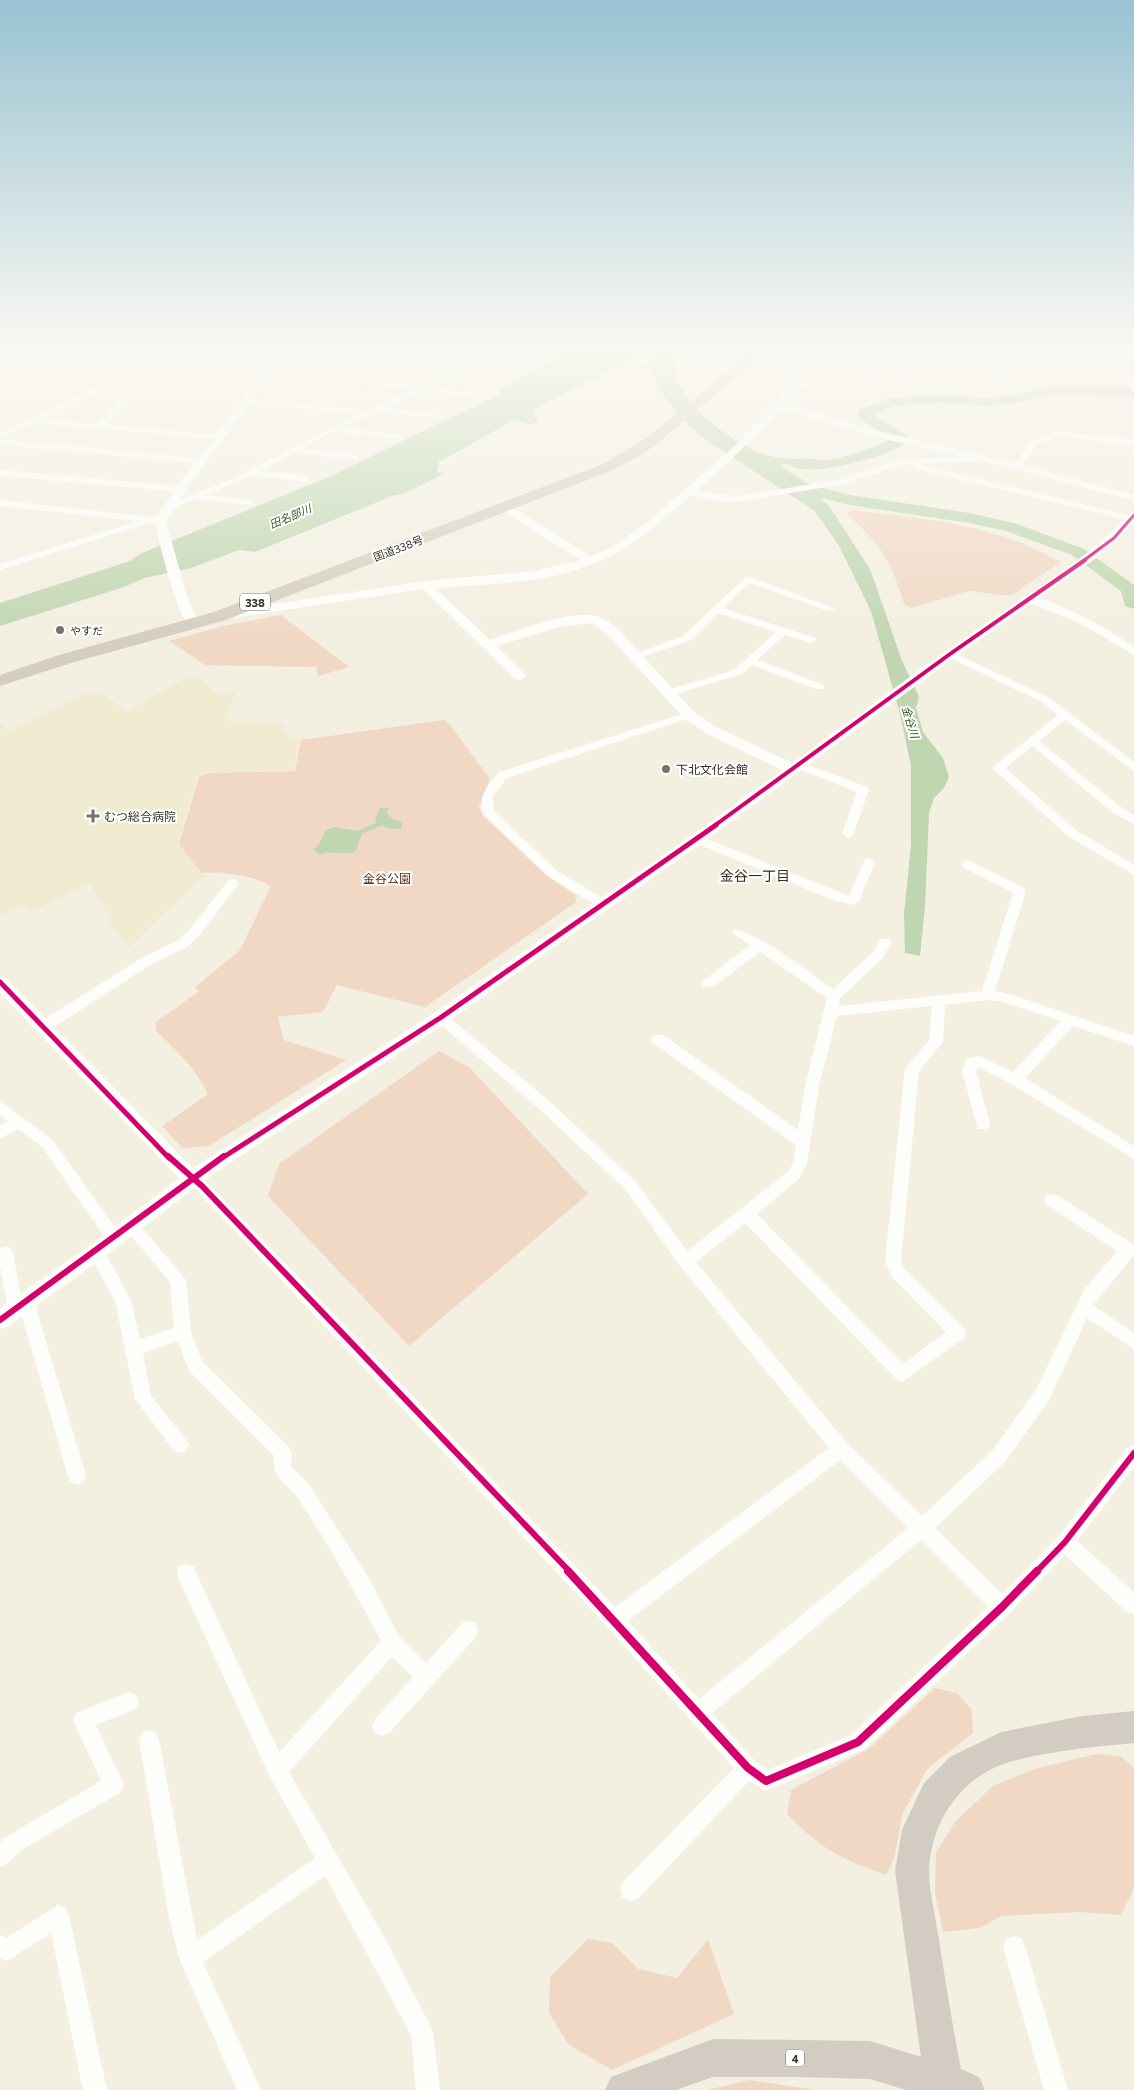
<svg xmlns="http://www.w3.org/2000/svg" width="1134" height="2090" font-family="Commissioner,'Noto Sans JP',sans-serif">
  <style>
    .built { fill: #f1ebd2 }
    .green { fill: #f1d8c5 }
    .water { fill: #c0d6b1 }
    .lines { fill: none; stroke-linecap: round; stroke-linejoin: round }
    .river { fill: #c0d6b1; fill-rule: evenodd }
    .minor { fill: #fdfdfa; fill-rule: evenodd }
    .tertiary { fill: #fdfdfa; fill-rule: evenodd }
    .secondary { fill: #fdfdfa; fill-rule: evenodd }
    .primary { fill: #d3ccc2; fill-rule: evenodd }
    .trunk { fill: #d6cdc1; fill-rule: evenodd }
    .cycleway-far4-casing { stroke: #fff; stroke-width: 5 }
    .cycleway-far3-casing { stroke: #fff; stroke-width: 6 }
    .cycleway-far2-casing { stroke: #fff; stroke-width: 8 }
    .cycleway-far1-casing { stroke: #fff; stroke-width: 9 }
    .cycleway-casing { stroke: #fff; stroke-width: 11 }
    .cycleway-far4 { stroke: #d6006c; stroke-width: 3 }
    .cycleway-far3 { stroke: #d6006c; stroke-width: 4 }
    .cycleway-far2 { stroke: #d6006c; stroke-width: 5 }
    .cycleway-far1 { stroke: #d6006c; stroke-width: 6 }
    .cycleway { stroke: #d6006c; stroke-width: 8 }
    .poi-dot { fill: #767468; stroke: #fff; stroke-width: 2 }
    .labels { text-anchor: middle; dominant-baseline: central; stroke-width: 4; stroke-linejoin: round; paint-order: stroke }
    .far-water-label { font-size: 11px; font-style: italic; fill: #305a1b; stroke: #fff }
    .far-street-label { font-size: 11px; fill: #333127; stroke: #fff }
    .shield { fill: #fff; stroke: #706f68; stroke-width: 1 }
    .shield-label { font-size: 11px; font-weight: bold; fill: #333127 }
    .far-poi-label { font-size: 11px; fill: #333127; stroke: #fff; text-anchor: start }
    .poi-label { font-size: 12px; fill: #333127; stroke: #fff; text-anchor: start }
    .park-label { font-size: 12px; fill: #5d2e0a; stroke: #fff }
    .neighbourhood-label { font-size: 14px; fill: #342e1a; stroke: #fff }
  </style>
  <rect width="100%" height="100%" fill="#f3efe1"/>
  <polygon class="built" points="188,677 199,678 220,696 235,692 226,721 282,723 285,734 299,740 294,770 213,773 197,776 178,844 204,876 129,947 110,924 110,917 89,882 31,912 24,905 0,917 0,724 8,731 89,693 104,694 126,712"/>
  <g class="green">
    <path d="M850,510C926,519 992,523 1061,562L1010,596L969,591L911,608L904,604C891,559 881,546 847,514Z"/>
    <polygon points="281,615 349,667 318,676 316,667 205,665 169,641 223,626"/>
    <path d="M444,720L450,725L490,779L479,807L483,816L547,876L575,895L576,902L425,1007L337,985L323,1012L278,1017L284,1040L346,1060L209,1146L183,1148L162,1126L208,1094C196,1069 176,1050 156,1031V1022L199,991L195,987L240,950L271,886C252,875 222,871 201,873L179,844L199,776L211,773L295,771L301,740Z"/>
    <polygon points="439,1051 470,1068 588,1194 409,1346 268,1196 279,1164"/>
    <path d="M935,1688L957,1693L972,1710L973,1733L927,1769L902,1815L895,1856L886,1875C841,1859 821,1849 787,1814L791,1790L870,1748Z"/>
    <polygon points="1096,1754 1120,1756 1134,1768 1134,1888 1121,1915 1079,1912 1001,1916 980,1928 943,1932 935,1892 936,1853 955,1822 993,1786 1034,1769"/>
    <polygon points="588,1939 612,1943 638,1969 677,1978 708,1940 734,2014 612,2070 569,2045 549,2013 550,1977"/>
    <polygon points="749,2080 817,2090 707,2090"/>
  </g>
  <g class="water">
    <path d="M572,349H680C678,357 674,363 675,371C680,406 735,445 766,455C785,461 808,458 827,466L817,467L783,464L780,466L809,484L830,492L821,499L829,506L870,569L901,658L919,697L916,708L923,732L943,758L949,777L944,788L934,798L929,813L925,907L920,956L905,953L904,914L911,845V766L900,714L871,611L839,546L815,511L703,438C681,418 660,398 651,369L638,366L650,364L651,357L633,359L534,409V415L538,421L532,425L514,420L439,462L437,472L443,474L406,493L392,496L255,552L239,550L191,568L145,578L124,587L0,626V603L130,561L140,554L331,476L500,394L501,389Z"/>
    <path d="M380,808H389L387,813L394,820L403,822L401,829L386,828L382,825L362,834L356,851C344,857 331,849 319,855L313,849L318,846L325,831L333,827L358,831L377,822L375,819Z"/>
  </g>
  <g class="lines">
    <g class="river">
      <path d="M1051,386L1134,388V396L1052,394L1023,402L989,406L940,403L894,406L873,415L905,434L907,437C904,441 906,442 902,445C886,457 800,481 788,463C794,455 812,460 821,460C847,459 869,448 893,439L861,420L858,412L860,409L892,398L940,395L989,398L1022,394Z"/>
      <polygon points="796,481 850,495 970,513 1017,524 1084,549 1134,585 1134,609 1125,606 1121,591 1072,555 1006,531 970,523 849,505 791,489 788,486 791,483"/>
    </g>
    <g class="minor">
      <polygon points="174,349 181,351 42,419 98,424 137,385 141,387 140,389 107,425 220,435 224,437 223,439 34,423 0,438 0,433"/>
      <polygon points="280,349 288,349 283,356 463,369 509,349 519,349 432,387 479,394 482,394 482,398 424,391 385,408 439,414 442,414 442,418 376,412 340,428 401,435 405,437 404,439 332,432 302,448 348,452 357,456 357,460 294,453 260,471 298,474 308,478 308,482 251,476 206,495 251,500 254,501 254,505 196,499 174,508 168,508 168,504 230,480 359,414 248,404 245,404 245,400 368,410 416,389 266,377 263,377 263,373 425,385 454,373 275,360"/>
      <polygon points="912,349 921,349 904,362 880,367 876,365 898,358"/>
      <polygon points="1023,349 1032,349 998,376 1131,378 1134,379 1134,392 1130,390 1128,382 1060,380 957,382 910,372 851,374 827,384 793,389 789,387 822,380 859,366 862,369 910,368 957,378 988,377"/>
      <polygon points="1057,431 1134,440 1134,446 1058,436 1037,445 1020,468 1014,468 1013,466 1031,441"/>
      <polygon points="0,439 203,458 207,461 203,464 0,445"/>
      <polygon points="984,456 988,459 987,461 901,465 839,485 736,502 722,502 683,493 687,490 736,496 838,480 900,459"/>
      <polygon points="918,464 1134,517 1134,521 915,469 914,467"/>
      <polygon points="0,470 180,486 184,489 180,492 0,476"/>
      <polygon points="0,500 160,518 165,521 160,524 149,523 0,570 0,564 138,521 0,506"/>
      <polygon points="747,576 836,609 828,611 749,583 723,608 815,638 816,640 811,643 785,635 757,660 824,685 824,689 816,689 752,665 742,674 672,695 664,695 664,691 734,670 776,632 718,613 691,640 639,658 631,658 630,656 683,636"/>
      <path d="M1025,597C1046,593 1116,633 1134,647V655L1080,623L1025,601Z"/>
      <polygon points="950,651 1048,697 1134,762 1134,771 1065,720 1039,741 1121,807 1134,815 1134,824 1113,813 1033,746 1005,768 1076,830 1134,865 1134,875 1068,836 992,768 1058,715 1040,701 946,656 946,652"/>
      <path d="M689,712L694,715L693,717L507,778L493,796L494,811L556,870L607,901L609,904L607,907H599L548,876L483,813C478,795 488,786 499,772Z"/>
      <polygon points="798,761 867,787 869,790 852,837 848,838 842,834 857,792 794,767 794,763"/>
      <polygon points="697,835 849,896 865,859 869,858 875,862 859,901 853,905 833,900 693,842 691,839 693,836"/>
      <path d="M967,860L1024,888L1026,891L995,991L1009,994L1134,1036V1046L1073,1026L1025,1078L1134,1146V1159L1010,1083L978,1067L976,1071L990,1125L988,1129H978L962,1071L967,1058L980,1056L1013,1072L1061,1021L1003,1002L987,1000L945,1005L943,1042L919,1071L901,1260L903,1267L964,1328L966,1333L964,1338L902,1382L896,1379L745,1223L696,1262L847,1443L922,1516L993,1450L1037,1388L1084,1290L1117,1251L1047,1205L1044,1200L1047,1195L1052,1194L1057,1195L1134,1245V1255L1093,1305L1134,1333V1349L1087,1318L1049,1400L1005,1462L935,1528L1002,1594L1059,1536L1128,1447L1134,1445V1467L1077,1541L1134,1592V1614L1127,1612L1065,1555L1009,1614L865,1749L766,1791L749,1781L639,1898L631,1901L623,1898L620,1890L623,1882L734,1768L589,1607L185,1178L187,1174L192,1172L207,1182L615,1607L829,1448L680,1266L625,1189L537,1107L433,1018L435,1014H445L547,1099L635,1181L687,1251L789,1171L793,1163L796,1145L653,1043L651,1039L653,1035H663L798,1130L805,1086L827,998L760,952L713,987H703L701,984L703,981L750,945L732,933L733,930C748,925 817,978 833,989L874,951L880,939H890L891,942L884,957L840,998L839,1006L982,991L1013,893L963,867L961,864L963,861ZM932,1006L929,1040L905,1069L885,1260L891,1276L946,1332L903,1364L757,1214L799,1179L807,1163L819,1086L837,1016ZM840,1460L908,1528L699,1699L628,1621ZM921,1540L988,1607L851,1735L768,1770L755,1761L712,1713Z"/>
      <polygon points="233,879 237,880 239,883 237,886 198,937 187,947 153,963 47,1032 37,1032 35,1028 37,1024 143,957 177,941 188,931 229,880"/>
      <polygon points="0,1101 52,1139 119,1233 122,1238 119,1243 114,1245 109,1243 42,1147 18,1129 0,1139 0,1126 8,1121 0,1115"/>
      <path d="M131,1218L136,1220L186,1280L191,1332L202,1361L289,1447L292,1453L291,1467L308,1483L367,1575L399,1636L426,1663L462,1623L469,1621L476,1623L478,1630L476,1637L389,1733L382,1736L375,1733L372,1726L375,1719L413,1677L392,1657L289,1772L382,1933L430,2025L433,2033L440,2090H416L411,2035L325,1876L203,1962L261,2090H237L179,1958L169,1917L139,1740L142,1733L149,1730L156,1733L159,1740L197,1940L315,1858L270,1777L179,1580L177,1573L179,1566L186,1564L193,1566L279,1752L381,1641C355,1592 328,1543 297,1497C284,1479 272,1482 274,1456L189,1371L178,1341L143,1353L151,1396L186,1439L189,1445L186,1451L180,1453L174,1451L135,1399L115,1301L88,1252L90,1247L96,1245L102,1247L131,1300L140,1339L174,1328L170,1282L126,1230L123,1225L126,1220Z"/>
      <polygon points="5,1246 11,1248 13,1253 21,1296 26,1294 32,1296 34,1301 86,1476 83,1482 77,1485 71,1482 68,1476 21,1313 16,1315 10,1313 8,1308 0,1267 0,1248"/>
      <polygon points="129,1692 136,1695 139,1702 136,1709 96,1725 124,1785 121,1792 20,1851 7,1864 0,1867 0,1842 6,1837 101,1781 73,1720 76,1713"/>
      <polygon points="58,1905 66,1908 69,1916 107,2090 83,2090 51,1933 7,1961 0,1958 0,1935 6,1938"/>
      <polygon points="1014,1936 1022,1939 1025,1947 1068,2090 1044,2090 1003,1947 1006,1939"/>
    </g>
    <g class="tertiary">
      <path d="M174,349L278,355L283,358C245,413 201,464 166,521L186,593L199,625L193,629C178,625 159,539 154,521C190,465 234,415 271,360L177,354L174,353Z"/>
      <path d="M790,349H800C802,370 800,387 786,404L874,430L1017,463L1134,495V501L1015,469L867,435L782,409C755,438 726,464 697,490C664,519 634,548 593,564C544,584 487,584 435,588L490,640C518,631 562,612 592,615C603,617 611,623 619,630L694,712L716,727L792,763C855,717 918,670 983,625C1033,590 1089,559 1130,513L1134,512V522L1118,540L1095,559L955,657L702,843L446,1023L216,1172L103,1258L7,1327L0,1329V1308L89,1246L179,1178L0,993V976L6,978L193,1168L434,1013L692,835L782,770L706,733L684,718L609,636L592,623L558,627L497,646L527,676L520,680L515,679L423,589L220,620L216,619L214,616L216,613L425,581L535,571L581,560L541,536L501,508V504L505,503L591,556L614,546L645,524L731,449L774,405L787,388L790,377Z"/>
    </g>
    <path class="secondary" d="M140,349H184C178,358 147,356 140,349Z"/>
    <path class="primary" d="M1134,1711V1743C1092,1747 1047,1751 1006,1763C960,1778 931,1823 929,1870C929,1893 937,1923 940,1946C946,1987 953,2028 961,2069L979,2077L985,2090H906L870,2079L798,2077H713L676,2090H605L611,2077L713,2039L870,2041L921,2057L895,1871L902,1830L924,1783L950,1757L1001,1732L1082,1716Z"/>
    <polygon class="trunk" points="755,349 769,349 659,442 641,455 613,470 226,620 71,663 0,686 0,675 59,655 214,612 603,464 649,436"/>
    <defs>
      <polyline id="cycleway-far4" points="1083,561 1114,538 1134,515"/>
      <polyline id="cycleway-far3" points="714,826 950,654 1085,560"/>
      <g id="cycleway-far2">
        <polyline points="0,982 169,1158"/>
        <polyline points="222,1158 440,1018 716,825"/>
      </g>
      <g id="cycleway-far1">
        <polyline points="168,1156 202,1186 570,1572"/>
        <polyline points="0,1320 224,1156"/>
        <polyline points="1036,1572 1065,1542 1134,1453"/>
      </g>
      <polyline id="cycleway" points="568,1571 748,1768 766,1781 858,1742 1002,1607 1037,1571"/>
    </defs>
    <use href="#cycleway-far4" class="cycleway-far4-casing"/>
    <use href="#cycleway-far3" class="cycleway-far3-casing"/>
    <use href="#cycleway-far2" class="cycleway-far2-casing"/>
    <use href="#cycleway-far1" class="cycleway-far1-casing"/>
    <use href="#cycleway" class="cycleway-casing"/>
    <use href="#cycleway-far4" class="cycleway-far4"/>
    <use href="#cycleway-far3" class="cycleway-far3"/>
    <use href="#cycleway-far2" class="cycleway-far2"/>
    <use href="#cycleway-far1" class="cycleway-far1"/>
    <use href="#cycleway" class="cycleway"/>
  </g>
  <linearGradient id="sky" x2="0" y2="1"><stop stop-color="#98c2d2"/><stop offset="0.54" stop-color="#faf8f2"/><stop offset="1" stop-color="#faf8f2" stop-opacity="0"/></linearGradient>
  <rect width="1134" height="642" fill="url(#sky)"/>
  <g class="poi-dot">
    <circle cx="60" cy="630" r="5"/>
    <circle cx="666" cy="769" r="5"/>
    <path d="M90.5 808.5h5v5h5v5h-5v5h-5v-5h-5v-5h5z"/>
  </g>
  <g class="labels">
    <g class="far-water-label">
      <text transform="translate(290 516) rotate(-23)">田名部川</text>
      <text transform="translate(911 722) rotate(73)">金谷川</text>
    </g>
    <g class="far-street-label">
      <text transform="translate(398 548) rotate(-21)">国道338号</text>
    </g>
    <g class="shield">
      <rect x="240" y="593.5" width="30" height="17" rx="4"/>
      <rect x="786" y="2049.5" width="18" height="17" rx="4"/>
    </g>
    <g class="shield-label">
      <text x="255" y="602">338</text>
      <text x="795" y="2058">4</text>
    </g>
    <g class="far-poi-label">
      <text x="70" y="630">やすだ</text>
    </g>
    <g class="poi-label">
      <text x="676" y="769">下北文化会館</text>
      <text x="104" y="816">むつ総合病院</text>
    </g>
    <g class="park-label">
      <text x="387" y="878">金谷公園</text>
    </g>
    <g class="neighbourhood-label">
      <text x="755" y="875">金谷一丁目</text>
    </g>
  </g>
</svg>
